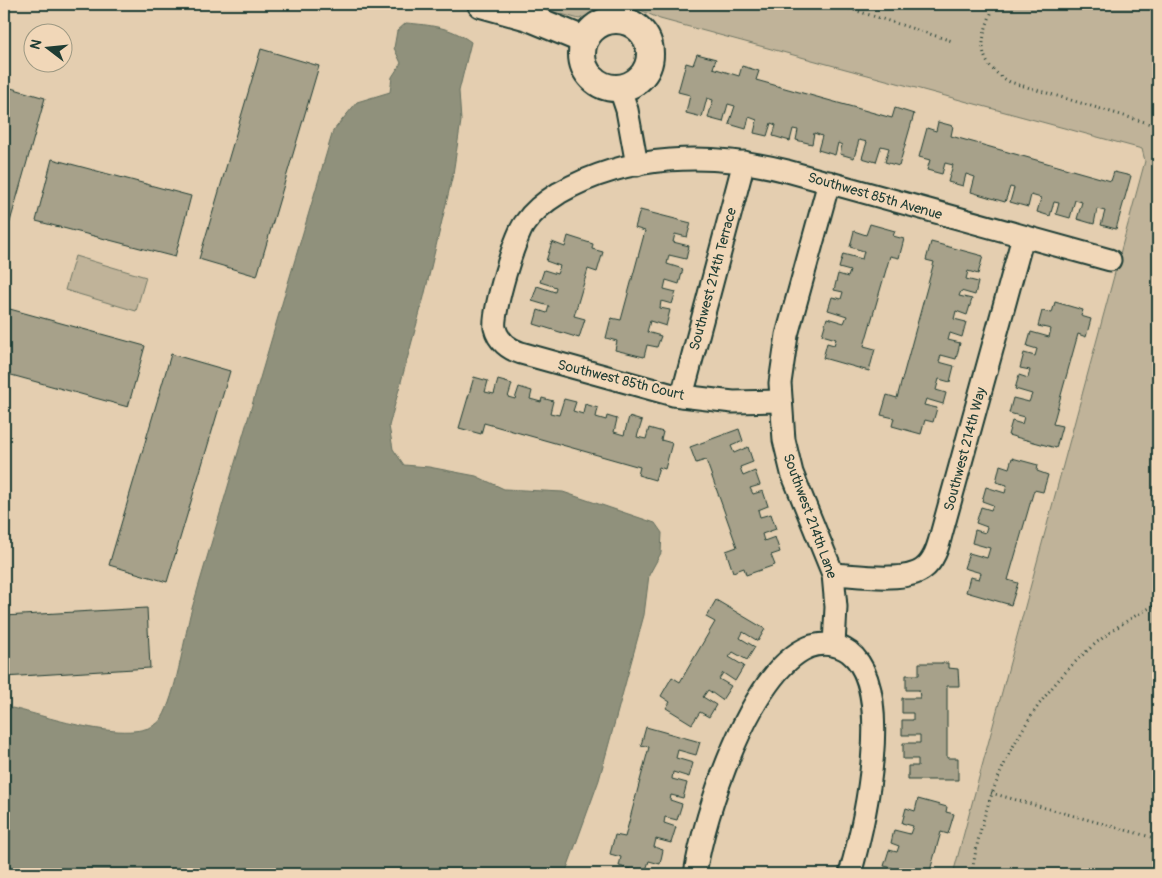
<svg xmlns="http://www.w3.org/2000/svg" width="1162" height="878" font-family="Pangolin,sans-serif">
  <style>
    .green { fill: #c0b399; stroke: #707866 }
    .water { fill: #90917b; stroke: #636f5f }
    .building { fill: #a7a18a; stroke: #1f3d34 }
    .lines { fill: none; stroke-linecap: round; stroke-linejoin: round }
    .minor-casing { stroke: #1f3d34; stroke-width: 25 }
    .tertiary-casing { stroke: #1f3d34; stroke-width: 30 }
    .path { stroke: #1f3d34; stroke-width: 3; stroke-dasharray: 1 4; stroke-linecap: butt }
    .minor { stroke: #f1d7b8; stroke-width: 21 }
    .tertiary { stroke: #f1d7b8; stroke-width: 26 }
    .labels { text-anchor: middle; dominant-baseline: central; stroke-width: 4.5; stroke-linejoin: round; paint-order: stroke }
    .street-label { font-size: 14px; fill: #1f3d34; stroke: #f1d7b8 }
  </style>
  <rect width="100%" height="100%" fill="#e4ceb0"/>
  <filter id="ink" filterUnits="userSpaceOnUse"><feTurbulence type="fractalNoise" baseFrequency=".02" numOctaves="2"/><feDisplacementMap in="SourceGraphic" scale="10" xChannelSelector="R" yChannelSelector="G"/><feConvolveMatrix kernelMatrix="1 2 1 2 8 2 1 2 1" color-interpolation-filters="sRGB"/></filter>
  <g filter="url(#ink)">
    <g class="green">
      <polygon points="526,4 1158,4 1158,874 953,874 1145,161 1142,149 660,19 634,7 607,7 579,19"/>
      <polygon points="75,256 146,277 136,311 65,290"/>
    </g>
    <path class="water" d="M406,23C430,25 451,27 471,42L459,91L461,121L453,174L424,297L389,426L393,449L404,465L429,467L476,476L504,489L563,492L655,523L662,533L661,553L649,575L644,615L599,780L565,874H4V711L12,708C43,715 141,750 162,718C175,697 184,641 190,615L333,131L357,102L390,92L392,77L401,63L394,48L397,31Z"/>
    <g class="building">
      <polygon points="261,49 319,66 257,276 199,259"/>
      <polygon points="697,54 716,59 713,68 739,76 742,66 759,71 756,80 892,118 895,108 914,114 899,166 885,162 889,148 881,146 876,162 862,158 867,142 859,140 854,158 840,154 842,145 838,143 835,155 818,150 822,136 814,133 812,144 796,140 798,130 793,129 790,141 773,136 776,125 771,123 767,136 754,133 757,120 749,117 746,129 729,124 735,106 728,104 723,122 708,118 713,100 707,98 702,117 686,113 690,95 678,92 686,63 693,65"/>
      <polygon points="4,86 45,98 4,243"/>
      <polygon points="938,122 953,126 951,136 1111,181 1114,172 1131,176 1116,229 1101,225 1105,211 1097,209 1094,224 1077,219 1082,202 1075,200 1070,218 1056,214 1059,203 1054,202 1050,216 1037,212 1041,198 1031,195 1028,207 1010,202 1014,188 1010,187 1005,202 971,192 975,177 966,174 963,186 948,182 953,165 945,163 942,174 927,170 930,160 919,157 927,128 936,131"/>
      <polygon points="52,159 191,196 175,257 36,221"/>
      <polygon points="640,210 691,223 687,237 675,234 673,242 689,246 686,259 669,255 667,264 683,269 679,284 666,280 664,289 676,292 672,304 661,301 660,308 670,310 666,326 650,321 647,332 661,336 657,347 647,345 644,357 615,350 617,341 606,338 611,318 621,320 645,231 635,228"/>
      <polygon points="870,224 895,231 893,236 904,239 899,258 890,256 864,346 875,349 869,371 823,358 827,343 834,345 836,339 822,335 827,318 844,323 847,316 828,310 832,297 841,299 843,292 834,290 838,274 848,277 850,271 839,268 843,254 862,259 864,251 850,247 854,231 866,235"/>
      <polygon points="568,236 593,244 592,249 603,252 597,272 588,269 574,316 585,319 579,338 534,324 538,310 547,313 549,306 532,301 537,286 555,292 556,287 540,282 544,270 557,274 560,266 546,261 552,242 565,247"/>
      <polygon points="931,242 983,256 978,274 968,271 966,279 978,282 975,295 961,291 959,296 972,299 967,315 956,311 954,319 966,322 962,337 950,333 948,340 960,343 956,359 941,355 939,362 954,366 950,382 939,379 936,390 946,393 943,404 926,399 924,405 937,408 933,422 925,420 921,434 892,426 894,418 881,415 887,395 897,398 934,262 926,260"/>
      <polygon points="1055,302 1083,310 1081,316 1091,319 1086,337 1078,334 1053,424 1062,426 1056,448 1008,435 1012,421 1022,424 1024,417 1009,413 1013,398 1029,402 1032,394 1015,389 1019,375 1028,378 1030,370 1020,368 1024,353 1035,356 1037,349 1027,346 1031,332 1049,337 1051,329 1038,326 1042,311 1052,313"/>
      <polygon points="6,308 145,346 128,407 4,373"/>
      <polygon points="171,354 230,371 167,582 109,565"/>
      <polygon points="474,377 488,381 485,392 494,394 498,380 512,384 508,397 515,399 519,387 532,391 530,399 541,402 542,398 553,401 550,413 559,415 564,399 576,402 573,411 583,414 585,404 598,408 596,417 606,420 607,416 617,419 614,432 624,435 629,417 642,421 637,437 646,439 649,428 663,432 661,440 672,443 665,469 659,467 655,480 638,475 640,467 484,423 481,434 459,428"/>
      <polygon points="739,429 743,441 731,446 734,453 748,447 753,462 740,467 743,476 755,471 760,485 750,488 753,494 763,491 768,506 758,510 760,517 771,514 776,529 762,534 764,541 775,537 780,552 771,555 775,565 746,575 744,568 733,572 726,551 737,547 706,460 696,463 690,447"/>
      <polygon points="1012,458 1038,465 1037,471 1048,475 1043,492 1034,490 1008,580 1018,583 1011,605 966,592 970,577 979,579 981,573 964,568 969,553 987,558 990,548 972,543 975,530 985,533 987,527 976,523 981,507 991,510 993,505 982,501 986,487 1005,493 1007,485 996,482 1000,465 1009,468"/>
      <polygon points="716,600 765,629 758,641 743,632 740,638 755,647 747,660 733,652 729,657 744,666 735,681 723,673 719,679 731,686 722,700 708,690 703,697 716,705 709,717 700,712 692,724 666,708 670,702 661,696 672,677 680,682 715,622 706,617"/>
      <polygon points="147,608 150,668 4,677 4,616"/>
      <polygon points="919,663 948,663 948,668 958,669 959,686 947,686 947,758 958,758 958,780 908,780 908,766 918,766 918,759 903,759 903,743 920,743 920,735 902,735 902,720 913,720 913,713 902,713 902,698 920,698 919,690 906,690 906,675 919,675"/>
      <polygon points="646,727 700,742 696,755 678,750 676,758 693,763 689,777 673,772 672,779 687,783 683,798 671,795 670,800 682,804 677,820 665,817 664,823 676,827 671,843 656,839 654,847 663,850 660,864 649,861 645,873 619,866 621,857 610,854 615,835 625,837 649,747 641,745"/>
      <polygon points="918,799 947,807 946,812 954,814 948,834 941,832 929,874 891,874 893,868 884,866 889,850 897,852 899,846 891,843 894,830 910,834 913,826 902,823 906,808 915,811"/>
    </g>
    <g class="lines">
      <defs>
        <g id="minor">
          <polyline points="620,89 627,110 637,165"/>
          <polyline points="829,182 787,335 780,383 784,440 792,473 833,574 836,607 834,645"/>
          <polyline points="682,396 744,162"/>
          <path d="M781,401L733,402L673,395L521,353C509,349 498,341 495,328C492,313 515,235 525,223C534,210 546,201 559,193C629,153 711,152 787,171L1110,260"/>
          <path d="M833,574C855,575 905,583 923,569C934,561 938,547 941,535L1023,237"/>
          <path d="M695,874C704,815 750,671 809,647C822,642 838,644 849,652C896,688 864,825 850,874"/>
        </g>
        <g id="tertiary">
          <polyline points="481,4 528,17 584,40"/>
          <circle cx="616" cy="54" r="34"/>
        </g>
      </defs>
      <use href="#minor" class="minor-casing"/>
      <use href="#tertiary" class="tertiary-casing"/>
      <g class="path">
        <polyline points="761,4 787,7 809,4"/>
        <polyline points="835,4 952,41"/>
        <path d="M995,4C981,37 972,61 1010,82L1158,126"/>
        <polyline points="991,793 1158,839"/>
        <path d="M972,874C987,763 1054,652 1158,604"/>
      </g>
      <use href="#minor" class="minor"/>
      <use href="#tertiary" class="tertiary"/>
    </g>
  </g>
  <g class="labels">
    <g class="street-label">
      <text transform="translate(875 196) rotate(16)">Southwest 85th Avenue</text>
      <text transform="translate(713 279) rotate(-75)">Southwest 214th Terrace</text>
      <text transform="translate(621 380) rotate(14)">Southwest 85th Court</text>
      <text transform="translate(965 449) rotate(-75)">Southwest 214th Way</text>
      <text transform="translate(810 516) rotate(70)">Southwest 214th Lane</text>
    </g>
  </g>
  <rect width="1162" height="878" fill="none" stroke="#f1d7b8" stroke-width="20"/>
  <rect x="10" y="10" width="1142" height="858" fill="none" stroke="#1f3d34" stroke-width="2" filter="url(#ink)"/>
  <g transform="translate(48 48) rotate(286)"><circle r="24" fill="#f1d7b8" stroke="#9d9983"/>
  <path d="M0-4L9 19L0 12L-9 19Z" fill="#1f3d34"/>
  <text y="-8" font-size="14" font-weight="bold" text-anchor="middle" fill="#1f3d34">N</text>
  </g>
</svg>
